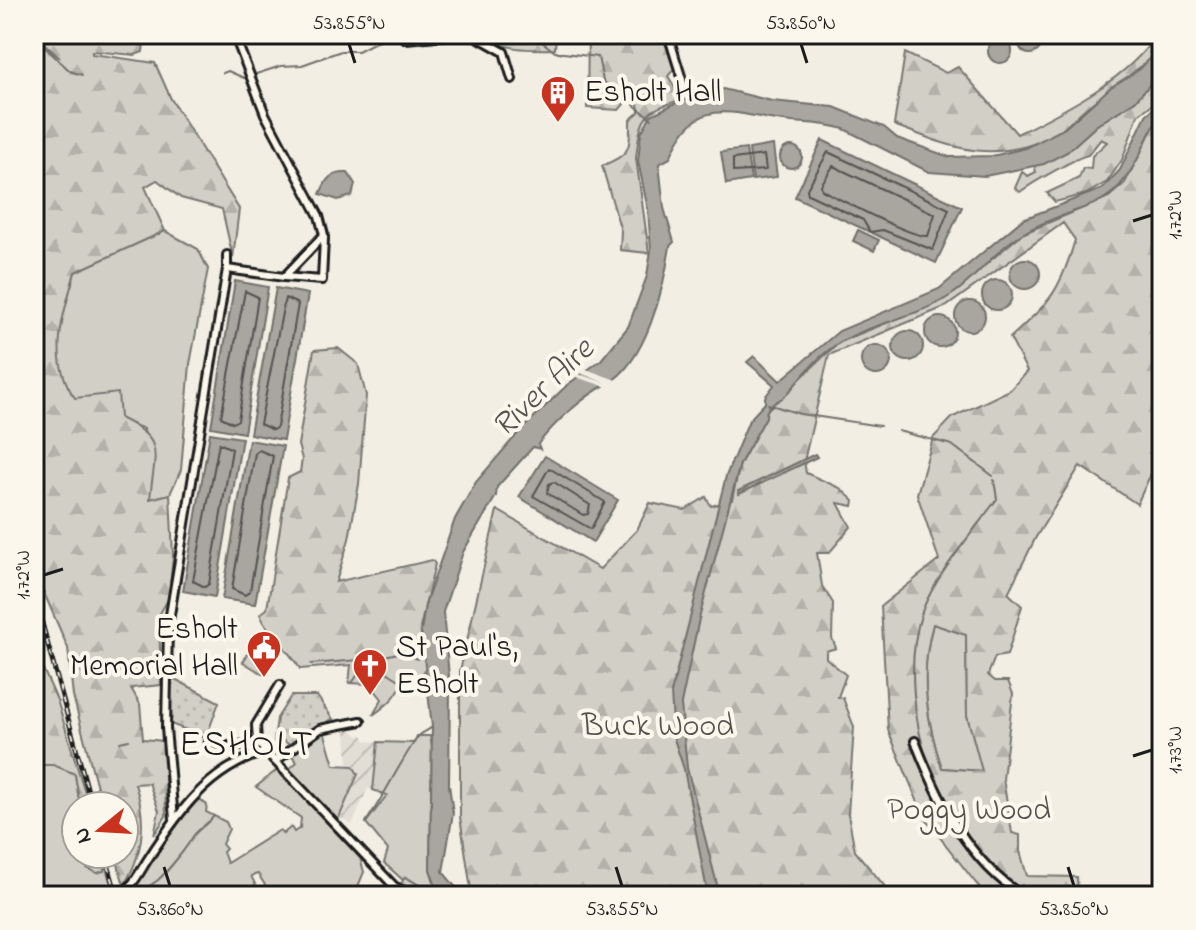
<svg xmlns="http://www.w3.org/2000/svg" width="1196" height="930" font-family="'Indie Flower',sans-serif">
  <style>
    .industrial { fill: url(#industrial-furrows) }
    .grass { fill: #d2cfc6; stroke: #777671; stroke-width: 2 }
    .forest { fill: url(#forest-firs); stroke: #777671; stroke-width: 2; fill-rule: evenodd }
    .park { fill: url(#park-dots); stroke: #777671; stroke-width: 2 }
    .water { fill: #a9a6a0; stroke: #716f6b; stroke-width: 2 }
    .pier { fill: #f2eee4 }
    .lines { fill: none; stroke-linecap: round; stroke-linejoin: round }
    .shore { stroke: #545351; stroke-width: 2 }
    .stream { stroke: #716f6b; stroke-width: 2 }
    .minor-casing { stroke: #1c1c1c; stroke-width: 12 }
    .minor { stroke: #fbf7ec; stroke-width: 6 }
    .rail-casing { stroke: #1c1c1c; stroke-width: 5 }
    .rail { stroke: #fbf7ec; stroke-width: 2; stroke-dasharray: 6; stroke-linecap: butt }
    .ticks { fill: none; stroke: #1c1c1c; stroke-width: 3 }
    .labels { text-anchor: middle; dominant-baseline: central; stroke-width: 8; stroke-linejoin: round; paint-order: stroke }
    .poi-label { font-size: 32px; fill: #1c1c1c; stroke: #fbf7ec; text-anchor: start }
    .park-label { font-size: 32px; fill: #53524f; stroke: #fbf7ec }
    .water-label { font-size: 34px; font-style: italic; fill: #545351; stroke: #fbf7ec }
    .quarter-label { font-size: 36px; letter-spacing: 2px; fill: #1c1c1c; stroke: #fbf7ec }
    .neatline { fill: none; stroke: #1c1c1c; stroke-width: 3 }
    .ticks-label { font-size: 20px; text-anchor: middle; fill: #1c1c1c }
  </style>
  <defs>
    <pattern id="industrial-furrows" width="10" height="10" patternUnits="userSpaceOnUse" patternTransform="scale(2)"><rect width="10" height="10" fill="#e2ded5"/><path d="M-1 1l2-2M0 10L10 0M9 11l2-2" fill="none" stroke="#c1beb6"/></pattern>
    <pattern id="forest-firs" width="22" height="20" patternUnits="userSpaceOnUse" patternTransform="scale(2)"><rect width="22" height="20" fill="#d2cfc6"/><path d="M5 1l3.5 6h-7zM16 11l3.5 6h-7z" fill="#b4b1aa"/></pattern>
    <pattern id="park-dots" width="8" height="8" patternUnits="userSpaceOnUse" patternTransform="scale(2)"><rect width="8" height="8" fill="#d2cfc6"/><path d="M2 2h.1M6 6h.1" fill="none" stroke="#b4b1aa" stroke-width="1.8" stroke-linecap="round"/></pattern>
  </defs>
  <rect width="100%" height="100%" fill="#f2eee4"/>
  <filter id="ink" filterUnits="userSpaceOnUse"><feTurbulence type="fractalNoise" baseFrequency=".0125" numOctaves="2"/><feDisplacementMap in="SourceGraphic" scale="16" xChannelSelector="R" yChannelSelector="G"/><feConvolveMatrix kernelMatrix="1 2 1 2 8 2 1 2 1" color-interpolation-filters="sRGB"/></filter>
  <g filter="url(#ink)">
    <polygon class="industrial" points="349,727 358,736 363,735 366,741 378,742 375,785 373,790 368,788 352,825 339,817 358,774 353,766 348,766 346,728"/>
    <g class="grass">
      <path d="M165,231L198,249L208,269L190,364L181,470L170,494L150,499L144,429C123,420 93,412 75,398C41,371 66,306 75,272Z"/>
      <path d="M933,624L966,635L967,715L983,771L942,768C926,720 919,672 933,624Z"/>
      <polygon points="257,638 277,650 263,674 243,662"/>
      <polygon points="324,731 334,765 353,766 358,774 338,820 287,771 297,762 290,753"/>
      <polygon points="417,736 430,736 432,746 430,869 438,893 434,894 406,877 403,880 384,863 388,850 366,823 387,795 373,790 378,742 414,743"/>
      <polygon points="34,765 54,765 75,774 80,806 76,806 76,854 85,854 87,868 103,871 105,865 114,894 34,896"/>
      <polygon points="278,769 360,858 364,872 354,896 266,896 270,893 258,874 251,876 261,896 127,896 195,796 207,805 206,812 226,822 229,829 222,844 226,849 223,852 227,863 280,830 283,834 291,827 294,832 300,828 301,818 256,787"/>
    </g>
    <g class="forest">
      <path d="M34,34H145L143,52L135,55L92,51V54L155,63L171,99L239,209L233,258L222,209L181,198L157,180L145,187L165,231L75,272C63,316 47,359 75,398L118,393L120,418C167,440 154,453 150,499L170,494L173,556L169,598L159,615L161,685L131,688L140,704L143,739L164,741L166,816L154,835L159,811L149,783L135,784C147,820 144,853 124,885L115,854H124V806H102L73,696L68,648L38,579H34V38L60,58Z"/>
      <path d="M481,34H556L555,49C528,50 502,50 481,34Z"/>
      <path d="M588,34H662L674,69L668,76L681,98C672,104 665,104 656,109C639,117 638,141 636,158L649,253L620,250L621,231L602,166C631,153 630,151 630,120L639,112L638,103L631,96L619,110L587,108Z"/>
      <path d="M1156,34H1162V45C1140,71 1113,87 1087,107C1074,117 1064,132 1049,138C989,164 954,148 894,125L905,53L946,73L958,67L1017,134C1060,113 1132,77 1156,34Z"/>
      <path d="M1162,71V97L1138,115L1122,160L1107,182L1086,194L1055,202L1047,193L1079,178L1083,168L1091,169L1092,156L1107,142L1101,139L1088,155C1077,157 1032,183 1020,192L1015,188L1022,172L1028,176L1036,172L1034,165L1067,152L1097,125L1135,101Z"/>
      <path d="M1162,116V450L1137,504L1080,466L1036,537L1008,593L1022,606L1007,655L995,657L988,675L995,681H1008L1013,694L1003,779L1012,833L1020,835V851L1027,876L1077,877L1078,896H986L924,817L888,730L881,606L939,560L917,494L933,438L953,417L1010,390L1027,371L1010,338C1050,301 1059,294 1075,240L1063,223L947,306L829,355L804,461L806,473L840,488L854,501L853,506L838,503L851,527L829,553H817L822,586L833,603L832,638L836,648L826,651V658L846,675L838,697L843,698L854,727L848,814L855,851L893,896H472L460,817V671L497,510L600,569L637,530L650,503L685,510L706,497L711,506L732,500L740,464L766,417V411L839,342L942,301L1022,234L1109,197L1125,183L1152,129ZM933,624L966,635L967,715L982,771L942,768C926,721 919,673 933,624Z"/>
      <path d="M338,348L358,364L366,395L359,484L349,539L336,582L432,560L435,564L420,628L427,669L418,677L405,676C399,696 387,705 373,715L382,699L370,684L349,683L351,665L300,669C289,649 268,635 260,614L267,609L288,478L300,472L302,459L298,445L314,350Z"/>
      <polygon points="34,649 57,700 89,806 80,806 75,774 54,765 34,765"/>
      <polygon points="85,854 102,854 104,871 97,873 87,868"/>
    </g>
    <g class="park">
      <polygon points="169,676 219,702 206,738 171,724"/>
      <polygon points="291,696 317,696 333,719 306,732 291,746 284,741 274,742 277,718"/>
      <polygon points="405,877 434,894 436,896 418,896 399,887"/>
    </g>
    <g class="water">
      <circle cx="1030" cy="43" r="11"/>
      <circle cx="1000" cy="51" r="12"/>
      <path d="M1162,45V71L1135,101L1097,125L1067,152L1044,164L985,176L929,172L844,129C822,122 799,124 776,120C724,111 694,98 670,158L659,164L664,208L674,242L670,246C664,288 646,363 607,384C583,397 556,421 538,444L540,449L533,447L497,487L496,496L463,552L443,612L450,687L449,785L453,813L443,872L463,896L438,893L430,869L432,727L421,631L425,605L455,519L476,482L519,432L567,385L601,360L628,327L647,276L651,250L648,210L638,161L641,133L651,115L678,102L723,89L772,101L834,107L884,127L897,138L949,157L992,156L1026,148L1065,128L1111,87L1140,69Z"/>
      <path d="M1162,101C1162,117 1153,125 1147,139C1112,222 1086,196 1022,234C996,249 978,277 953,294C922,315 885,320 852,336C825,348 807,370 789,392C781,403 766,401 766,417L740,464L699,619L681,704L687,768L720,896H708L684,769L674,739L671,693L726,476L749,420L765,403V397L774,385L747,362L754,356L780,381L839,331L939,289L1023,219L1102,189L1120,170L1146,115Z"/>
      <polygon points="822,140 962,207 936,263 795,197"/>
      <polygon points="773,145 777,177 753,180 749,149"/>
      <circle cx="791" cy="157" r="11"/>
      <polygon points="746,149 751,180 726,184 721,152"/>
      <path d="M348,173L355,184L352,196L338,200L320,194C326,181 328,172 348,173Z"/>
      <polygon points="858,230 879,240 874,251 853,241"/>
      <circle cx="1025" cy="274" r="15"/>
      <circle cx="997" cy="295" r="15"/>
      <polygon points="235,281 268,287 244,433 211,427"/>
      <polygon points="276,288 308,294 283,440 250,434"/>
      <circle cx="970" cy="316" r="15"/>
      <circle cx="940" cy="332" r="15"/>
      <circle cx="908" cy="346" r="15"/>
      <circle cx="876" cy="360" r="15"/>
      <polygon points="210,433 242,438 215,597 183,591"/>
      <polygon points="249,440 283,446 255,604 222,599"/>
      <polygon points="815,454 817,457 739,494 738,491"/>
      <polygon points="545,456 618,500 593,542 519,497"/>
    </g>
    <polygon class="pier" points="583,368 616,380 607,387 573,376 575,373 606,383 578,372"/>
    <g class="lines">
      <g class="shore">
        <polygon points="828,152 949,209 933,250 883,230 870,232 863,220 808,194 807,189"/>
        <polygon points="764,155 766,170 733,172 733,159"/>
        <path d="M833,166L935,214L928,236C912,238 842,200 822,190L821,185Z"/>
        <polygon points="245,291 258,297 238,420 233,423 221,417"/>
        <polygon points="285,298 298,304 277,427 273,430 260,424"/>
        <polygon points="219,443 232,449 209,584 205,587 193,581"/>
        <polygon points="259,450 273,456 250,591 245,595 232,589 255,453"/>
        <polygon points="549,468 605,502 591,529 533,496"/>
        <polygon points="554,482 590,505 588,514 583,515 547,493 549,484"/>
      </g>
      <g class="stream">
        <polyline points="505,34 541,41 555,52 598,57 603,81 629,101"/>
        <polyline points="34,37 70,71 82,75"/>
        <polyline points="223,73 228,71 244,78"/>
        <polyline points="253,75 281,66 302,65 341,51 358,51 391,34"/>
        <polyline points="634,105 652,119"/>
        <polyline points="768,404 800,414 880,426"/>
        <polyline points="898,431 952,445 993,476"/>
        <polyline points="311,664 372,659 402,652 417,659"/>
        <polyline points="352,683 362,669 385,671 406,684 416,678 429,681"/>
        <polyline points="120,742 129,740"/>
        <path d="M931,770C913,726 906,659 922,612C933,579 975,529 997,499L994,480"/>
        <path d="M366,822C385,795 399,764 417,738C421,732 427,732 432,727"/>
        <polyline points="997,871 1010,883"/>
        <path d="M140,896C146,887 150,886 158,880C168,871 187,847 192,838C197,829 208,824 214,816"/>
      </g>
      <defs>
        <g id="minor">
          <polyline points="402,34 406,39 458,34"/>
          <polyline points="472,34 504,52 512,79"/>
          <polyline points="668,34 684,86"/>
          <polyline points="227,269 284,277 324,235 319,216 265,114 234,34"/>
          <polyline points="284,277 322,280 324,238"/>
          <polyline points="280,685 256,725 257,742 394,886 412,896"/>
          <polyline points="208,740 230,747 257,742"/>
          <path d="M915,741C938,800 968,861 1023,896"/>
          <polyline points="275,761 320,729 361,721"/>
          <polyline points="174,819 166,728 168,627 227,269 227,255"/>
          <path d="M117,896C133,888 139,873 148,859C179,811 208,770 264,752"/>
        </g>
      </defs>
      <use href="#minor" class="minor-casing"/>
      <use href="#minor" class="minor"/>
      <defs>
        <g id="rail">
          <polyline points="34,594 92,806"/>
          <polyline points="105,854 117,896"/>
        </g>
      </defs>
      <use href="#rail" class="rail-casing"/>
      <use href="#rail" class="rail"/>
    </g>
  </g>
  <path class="ticks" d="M349,44L355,63M801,44L807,63M1133,221L1152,215M44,575L63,569M1133,756L1152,750M164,867L170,886M616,867L622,886M1068,867L1074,886"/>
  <defs>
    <symbol id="building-pin" viewBox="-11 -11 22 30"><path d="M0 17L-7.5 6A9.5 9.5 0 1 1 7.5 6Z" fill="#c8321e" stroke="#fbf7ec"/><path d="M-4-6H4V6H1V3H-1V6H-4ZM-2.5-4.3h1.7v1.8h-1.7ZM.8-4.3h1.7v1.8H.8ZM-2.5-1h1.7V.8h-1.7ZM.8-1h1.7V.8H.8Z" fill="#fff"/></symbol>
    <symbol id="civic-pin" viewBox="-11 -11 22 30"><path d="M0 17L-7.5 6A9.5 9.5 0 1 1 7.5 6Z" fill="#c8321e" stroke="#fbf7ec"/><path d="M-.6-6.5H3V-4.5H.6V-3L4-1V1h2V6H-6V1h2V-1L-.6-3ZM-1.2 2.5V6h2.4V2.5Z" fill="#fff"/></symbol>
    <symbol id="church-pin" viewBox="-11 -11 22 30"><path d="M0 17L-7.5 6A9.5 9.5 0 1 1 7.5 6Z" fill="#c8321e" stroke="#fbf7ec"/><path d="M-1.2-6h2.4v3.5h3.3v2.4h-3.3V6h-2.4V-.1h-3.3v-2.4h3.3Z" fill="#fff"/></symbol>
  </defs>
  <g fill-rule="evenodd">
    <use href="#building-pin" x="538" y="73" width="40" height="54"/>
    <use href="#civic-pin" x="244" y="628" width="40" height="54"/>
    <use href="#church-pin" x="350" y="646" width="40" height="54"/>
  </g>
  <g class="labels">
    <g class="poi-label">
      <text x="584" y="93">Esholt Hall</text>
      <text x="238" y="630" text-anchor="end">Esholt<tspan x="238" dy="37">Memorial Hall</tspan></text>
      <text x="396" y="648">St Paul's,<tspan x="396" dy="37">Esholt</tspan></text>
    </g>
    <g class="park-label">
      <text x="658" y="727">Buck Wood</text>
      <text x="969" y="811">Poggy Wood</text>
    </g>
    <g class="water-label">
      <text transform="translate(544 389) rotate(-44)">River Aire</text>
    </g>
    <g class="quarter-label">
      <text x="247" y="746">ESHOLT</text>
    </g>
  </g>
  <rect width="1196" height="930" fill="none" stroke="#fbf7ec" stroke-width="88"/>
  <g transform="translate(100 830) rotate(252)"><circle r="38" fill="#fbf7ec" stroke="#a29f99" stroke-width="2"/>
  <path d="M0-6L14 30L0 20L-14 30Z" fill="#c8321e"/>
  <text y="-12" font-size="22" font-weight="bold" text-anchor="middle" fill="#1c1c1c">N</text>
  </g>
  <rect x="44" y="44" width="1108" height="842" class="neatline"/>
  <g class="ticks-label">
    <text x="349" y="29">53.855°N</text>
    <text x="801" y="29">53.850°N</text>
    <text transform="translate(1174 215) rotate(-90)" y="7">1.72°W</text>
    <text transform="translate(22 575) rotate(-90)" y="7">1.72°W</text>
    <text transform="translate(1174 750) rotate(-90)" y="7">1.73°W</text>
    <text x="170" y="915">53.860°N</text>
    <text x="622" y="915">53.855°N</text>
    <text x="1074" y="915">53.850°N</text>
  </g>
</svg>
